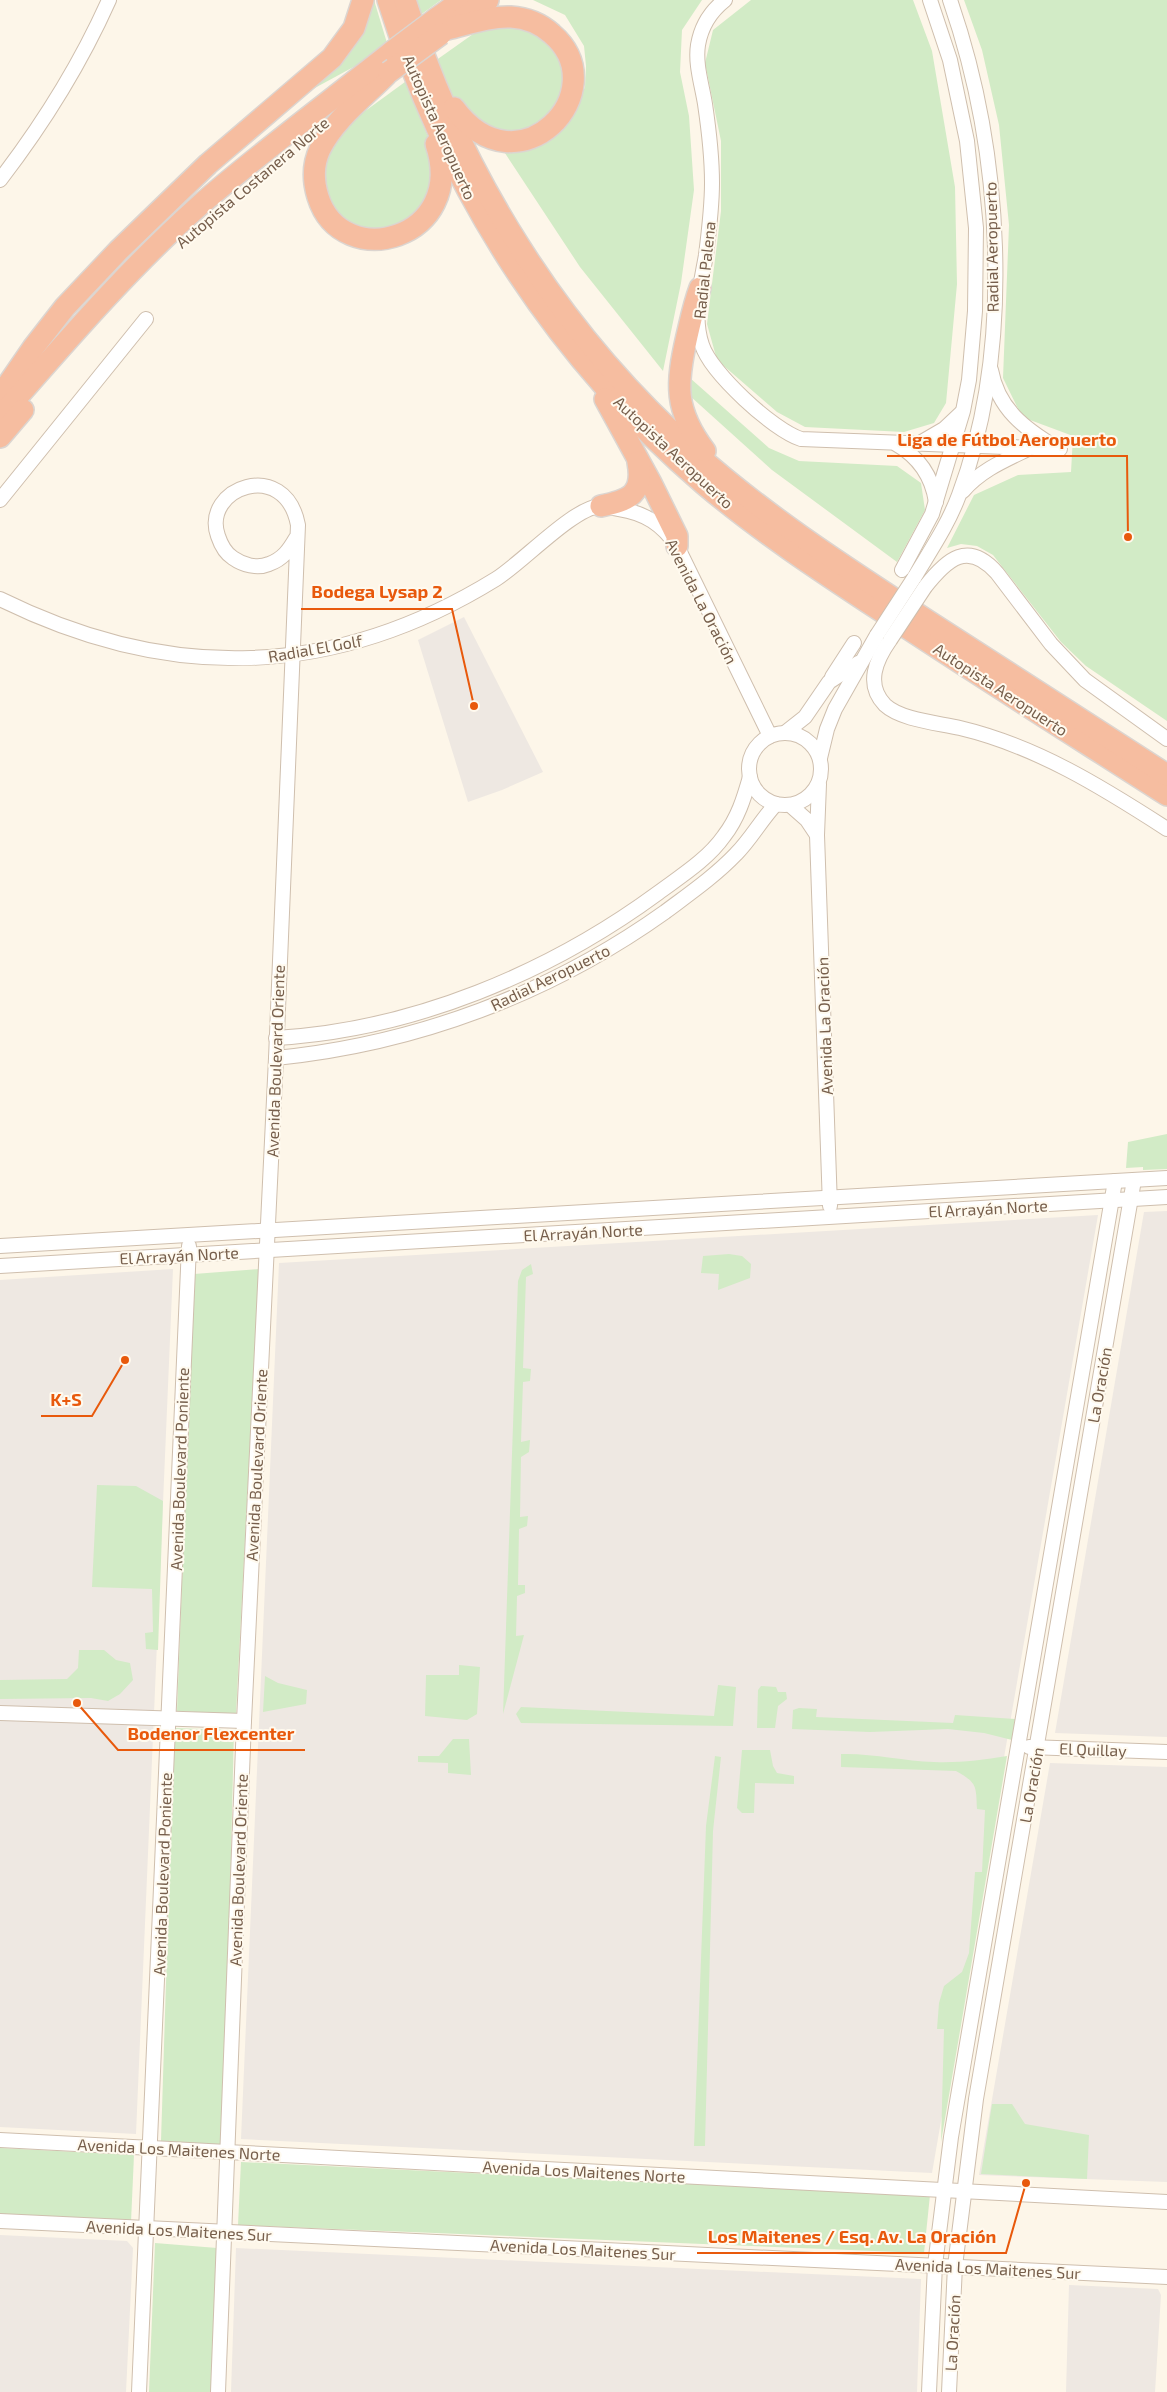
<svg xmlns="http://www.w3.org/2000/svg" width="1167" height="2392" font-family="'Exo 2',sans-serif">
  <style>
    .industrial { fill: #eee8e2 }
    .green { fill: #d2ebc6 }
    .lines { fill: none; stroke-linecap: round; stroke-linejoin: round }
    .minor-casing { stroke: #cfbfae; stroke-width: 16 }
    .highway-casing { stroke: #dcd5d0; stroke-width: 24 }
    .minor { stroke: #fff; stroke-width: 14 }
    .highway { stroke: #f6bda0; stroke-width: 21 }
    .minor-bridge-casing { stroke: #cfbfae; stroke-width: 16; stroke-linecap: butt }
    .highway-bridge-casing { stroke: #dcd5d0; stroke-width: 24; stroke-linecap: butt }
    .minor-bridge { stroke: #fff; stroke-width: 14 }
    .highway-bridge { stroke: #f6bda0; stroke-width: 21 }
    .labels { text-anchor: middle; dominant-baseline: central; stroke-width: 4; stroke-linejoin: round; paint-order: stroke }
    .street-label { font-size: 16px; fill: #775f4c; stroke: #fffaef }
    .leader { fill: none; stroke: #e8590c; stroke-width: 2 }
    .callout-dot { fill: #e8590c; stroke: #fffaef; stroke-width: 2 }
    .callout-label { font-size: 18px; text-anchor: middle; font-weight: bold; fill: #e8590c; stroke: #fffaef; stroke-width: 4; stroke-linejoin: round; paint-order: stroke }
  </style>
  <rect width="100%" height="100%" fill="#fdf6e9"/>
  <g class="industrial">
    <polygon points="464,617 543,772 502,790 468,802 418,640"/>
    <polygon points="1167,1211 1167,1737 1055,1733 1144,1212"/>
    <polygon points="1098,1215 932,2173 241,2139 279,1263"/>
    <polygon points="173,1269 136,2134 0,2127 0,1280"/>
    <polygon points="1050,1763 1167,1767 1167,2182 979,2175"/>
    <polygon points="0,2235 127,2241 133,2248 126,2392 0,2392"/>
    <polygon points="236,2248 921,2279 917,2392 231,2392"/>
    <polygon points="1069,2285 1158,2289 1161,2295 1155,2392 1066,2392"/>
  </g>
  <g class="green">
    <polygon points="368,0 374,0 387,43 359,64 300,96"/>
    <polygon points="414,0 441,0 419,16"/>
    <polygon points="533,0 702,0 682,30 680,72 689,116 694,190 681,283 663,371 580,267 501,147 557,131 571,120 585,87 586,66 584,46 565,15"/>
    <polygon points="751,0 913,0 932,51 955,187 957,284 946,403 934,423 904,432 805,427 777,412 717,360 707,324 721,211 721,141 705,63 713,30"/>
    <polygon points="964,0 1167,0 1167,721 1086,666 1061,642 993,555 977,546 961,544 947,548 974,495 1018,475 1071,472 1073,436 1022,417 1003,378 1009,225 999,125 982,50"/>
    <polygon points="533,25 569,68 549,124 497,137 454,101 435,61 483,27"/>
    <polygon points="405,82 429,139 437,183 411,226 355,231 325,202 321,160 346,125"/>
    <polygon points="690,378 769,448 799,461 897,466 921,483 925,510 897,562 772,470 690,396"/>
    <polygon points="1167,1134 1167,1169 1143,1170 1143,1167 1126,1168 1128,1142"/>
    <polygon points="729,1254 742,1256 751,1264 750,1278 718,1290 719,1274 701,1273 703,1256"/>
    <polygon points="531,1264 533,1274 526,1277 523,1368 531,1369 530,1381 523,1382 521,1442 530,1440 529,1452 521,1457 520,1517 528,1516 527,1526 519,1529 518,1585 525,1585 525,1593 517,1596 516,1636 524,1635 503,1714 518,1281 522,1270"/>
    <polygon points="259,1269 236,1714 177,1711 194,1274"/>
    <polygon points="97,1485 136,1486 163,1501 158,1650 146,1649 145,1633 153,1632 152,1589 92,1587"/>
    <polygon points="79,1650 104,1650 116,1660 130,1663 133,1680 120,1694 108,1701 91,1698 0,1699 0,1680 67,1679 78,1668"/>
    <polygon points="459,1665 480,1667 477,1714 467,1720 425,1716 426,1675 459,1675"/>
    <polygon points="265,1676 278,1683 307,1690 306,1704 263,1712"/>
    <polygon points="718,1685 736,1687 733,1726 521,1723 516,1714 521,1707 714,1716"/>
    <polygon points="761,1686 776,1687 778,1692 786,1692 787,1699 778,1706 775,1728 757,1728 758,1690"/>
    <polygon points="799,1708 817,1709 816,1717 953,1723 955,1715 1015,1719 1012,1740 984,1733 948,1729 870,1732 792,1729 793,1710"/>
    <polygon points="174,1728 234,1730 224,2145 161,2141"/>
    <polygon points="453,1739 469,1739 471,1775 448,1773 448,1763 418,1762 418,1756 439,1756"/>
    <polygon points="742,1750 770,1750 773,1766 777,1773 794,1776 794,1784 755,1783 754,1813 742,1813 737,1808"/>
    <path d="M841,1754C872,1753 903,1761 934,1762C959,1763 982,1760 1007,1756L941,2142L944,2029H937L939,2003L944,1986L962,1972L969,1953L975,1872H982L985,1810L977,1809C976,1785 977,1783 956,1771L841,1767Z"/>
    <polygon points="715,1756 721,1757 713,1831 705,2146 694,2146 706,1826"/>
    <polygon points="992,2104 1012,2104 1025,2124 1089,2135 1087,2179 981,2174"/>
    <polygon points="0,2148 134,2155 131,2222 0,2215"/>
    <polygon points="241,2162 930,2195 924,2253 238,2225"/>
    <polygon points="155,2243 217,2248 211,2392 149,2392"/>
  </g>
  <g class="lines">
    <defs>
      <g id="minor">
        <path d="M725,0C711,11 701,27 698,45C695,64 702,85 705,104C709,131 712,157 712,183C712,207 709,231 706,255C701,284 692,316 702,345C711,373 773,430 801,439L1060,449"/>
        <path d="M0,180C43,124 80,65 109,0"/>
        <path d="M991,370C998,409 1025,429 1057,448"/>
        <polyline points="920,443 944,429 961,413"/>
        <path d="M896,444C919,457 932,476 936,502"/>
        <path d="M963,491C980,471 1003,461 1026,450"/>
        <polyline points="0,500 146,319"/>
        <polyline points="902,570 932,514 963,411 969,380 975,311 976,228 967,141 950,60 930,0"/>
        <path d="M914,578C930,551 948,525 959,495C1015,345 1002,150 950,0"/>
        <path d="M925,587C947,559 968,540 997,573L1051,644L1085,680L1167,739"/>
        <path d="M0,599C170,683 334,679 496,579C523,562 573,508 600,506C606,506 613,508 619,509C645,513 662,524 677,546L770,736"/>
        <path d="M890,640C876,660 865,684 885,705C901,720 939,723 960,728C1036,746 1102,787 1167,829"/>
        <polyline points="832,677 854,643"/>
        <polyline points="786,732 805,717 829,682 858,663"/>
        <circle cx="785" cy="769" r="36"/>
        <polyline points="820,758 827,729 835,709 877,635"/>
        <polyline points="819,784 817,835 830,1206"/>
        <polyline points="790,805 807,820 817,835"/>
        <path d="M276,1038C413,1030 549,973 658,893C681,876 708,859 724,836C738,818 744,798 750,777"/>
        <path d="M276,1058C416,1044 550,994 665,912C689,894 715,876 736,854C751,839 761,820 776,804"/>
        <polyline points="0,1246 1167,1178"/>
        <polyline points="0,1266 1167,1197"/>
        <polyline points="0,1713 244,1721"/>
        <polyline points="1029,1747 1167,1752"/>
        <polyline points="0,2140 1167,2202"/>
        <polyline points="0,2221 1167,2277"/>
        <polyline points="139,2392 189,1246"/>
        <path d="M218,2392L244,1721L276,1058L298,525C285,457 201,488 218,536C221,545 225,553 233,558C243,565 257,569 269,564C283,559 289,550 296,538"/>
        <polyline points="929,2392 935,2265 951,2137 1115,1181"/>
        <polyline points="949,2392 955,2266 976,2099 1134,1180"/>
      </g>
      <g id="highway">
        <path d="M388,0C447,188 554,356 704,484C763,534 828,576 892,618C983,678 1075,736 1167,795"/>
        <path d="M405,0C459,172 559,333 695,453C768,518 850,570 931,623C1010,674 1089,724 1167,775"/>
        <polyline points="437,18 462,0"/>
        <polyline points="456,23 488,0"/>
        <path d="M447,29C468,24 490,16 511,17C527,18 541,24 552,34C617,90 519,196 454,108"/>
        <path d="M386,75C364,97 334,120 320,149C313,164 313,181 318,197C342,274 468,239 436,144"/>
        <path d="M700,288C694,304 691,319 687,336C676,384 674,410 705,451"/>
        <polyline points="0,396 33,348 65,307 118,251 208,164 332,58 354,28 363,0"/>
        <polyline points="605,399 651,483 677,536 677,546"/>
        <path d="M0,417C64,344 127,270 200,205C262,151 329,102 393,51"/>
        <polyline points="0,437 23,410"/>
        <path d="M601,506C629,500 644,495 638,462"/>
      </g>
    </defs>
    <use href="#minor" class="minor-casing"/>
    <use href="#highway" class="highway-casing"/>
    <use href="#minor" class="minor"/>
    <use href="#highway" class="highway"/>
    <defs>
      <g id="minor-bridge">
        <polyline points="877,635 914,578"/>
        <polyline points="890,640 925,587"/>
      </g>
      <g id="highway-bridge">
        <polyline points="393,51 437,18"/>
        <polyline points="389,72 441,34"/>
      </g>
    </defs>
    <use href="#minor-bridge" class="minor-bridge-casing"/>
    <use href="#highway-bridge" class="highway-bridge-casing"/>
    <use href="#minor-bridge" class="minor-bridge"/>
    <use href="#highway-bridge" class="highway-bridge"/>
  </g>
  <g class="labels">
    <g class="street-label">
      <text transform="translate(440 127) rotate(66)">Autopista Aeropuerto</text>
      <text transform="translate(252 182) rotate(-40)">Autopista Costanera Norte</text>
      <text transform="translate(991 247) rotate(-91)">Radial Aeropuerto</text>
      <text transform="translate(704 270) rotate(-84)">Radial Palena</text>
      <text transform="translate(674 452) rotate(43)">Autopista Aeropuerto</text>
      <text transform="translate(702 601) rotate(63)">Avenida La Oración</text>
      <text transform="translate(315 648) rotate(-10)">Radial El Golf</text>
      <text transform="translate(1001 689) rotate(33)">Autopista Aeropuerto</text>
      <text transform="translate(550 977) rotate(-26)">Radial Aeropuerto</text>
      <text transform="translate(824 1026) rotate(-92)">Avenida La Oración</text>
      <text transform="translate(275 1061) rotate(-88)">Avenida Boulevard Oriente</text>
      <text transform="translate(988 1208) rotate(-3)">El Arrayán Norte</text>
      <text transform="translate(583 1232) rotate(-3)">El Arrayán Norte</text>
      <text transform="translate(179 1255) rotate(-3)">El Arrayán Norte</text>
      <text transform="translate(1099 1385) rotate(-80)">La Oración</text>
      <text transform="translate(256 1465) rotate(-87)">Avenida Boulevard Oriente</text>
      <text transform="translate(179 1469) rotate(-88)">Avenida Boulevard Poniente</text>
      <text transform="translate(1093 1749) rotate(2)">El Quillay</text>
      <text transform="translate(1031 1785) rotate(-80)">La Oración</text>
      <text transform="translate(238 1870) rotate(-88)">Avenida Boulevard Oriente</text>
      <text transform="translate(162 1874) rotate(-88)">Avenida Boulevard Poniente</text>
      <text transform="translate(179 2149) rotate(3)">Avenida Los Maitenes Norte</text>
      <text transform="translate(584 2171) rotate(3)">Avenida Los Maitenes Norte</text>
      <text transform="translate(179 2230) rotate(3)">Avenida Los Maitenes Sur</text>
      <text transform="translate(583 2249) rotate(3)">Avenida Los Maitenes Sur</text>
      <text transform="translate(988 2268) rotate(3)">Avenida Los Maitenes Sur</text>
      <text transform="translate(952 2333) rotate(-87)">La Oración</text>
    </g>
  </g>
  <path class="leader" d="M1128 537L1127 456H887M474 706L452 609H301M125 1360L92 1416H41M77 1703L118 1750H305M1026 2183L1006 2253H697"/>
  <g class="callout-dot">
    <circle cx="1128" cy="537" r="5"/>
    <circle cx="474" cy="706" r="5"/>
    <circle cx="125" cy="1360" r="5"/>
    <circle cx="77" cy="1703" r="5"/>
    <circle cx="1026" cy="2183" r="5"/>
  </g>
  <g class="callout-label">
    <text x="1007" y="446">Liga de Fútbol Aeropuerto</text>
    <text x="377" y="598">Bodega Lysap 2</text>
    <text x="66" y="1406">K+S</text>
    <text x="211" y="1740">Bodenor Flexcenter</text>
    <text x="852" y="2243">Los Maitenes / Esq. Av. La Oración</text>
  </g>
</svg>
